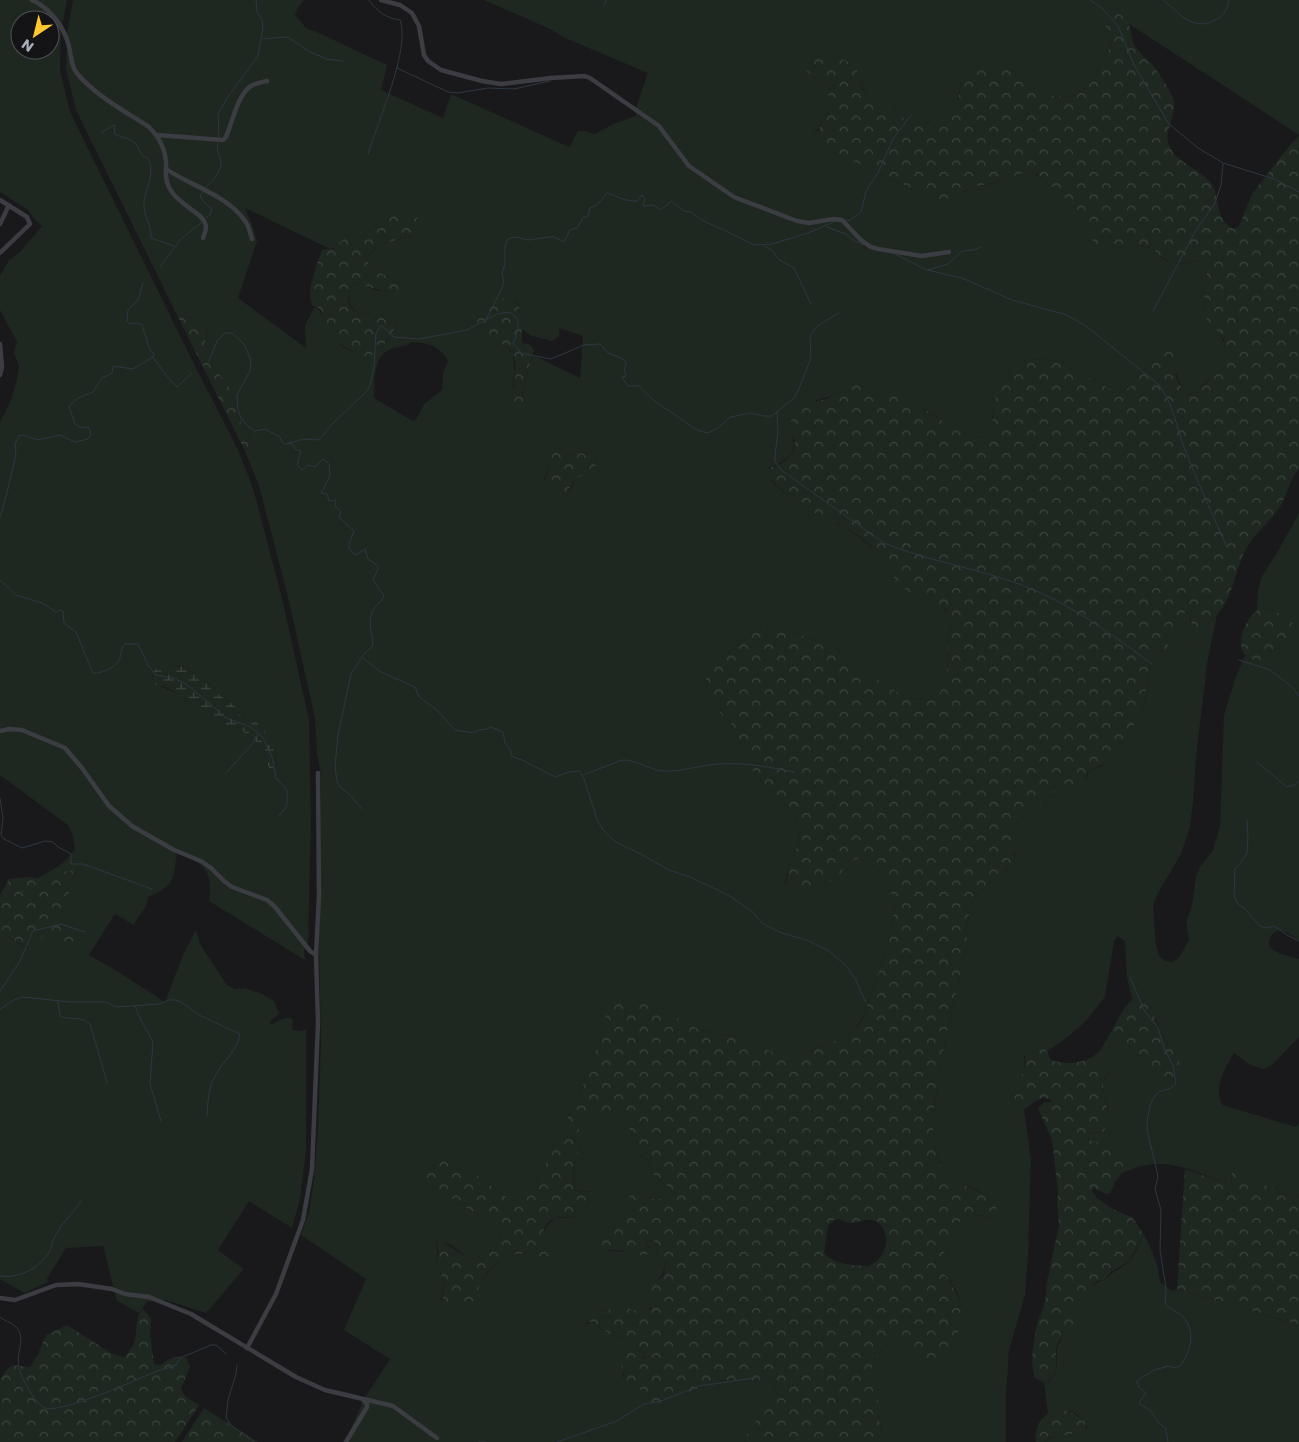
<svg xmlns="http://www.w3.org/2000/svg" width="1299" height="1442" font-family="Poppins,sans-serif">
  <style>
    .grass { fill: #1e2720; fill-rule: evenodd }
    .forest { fill: url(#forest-crowns); fill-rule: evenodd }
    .wetland { fill: url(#wetland-marsh) }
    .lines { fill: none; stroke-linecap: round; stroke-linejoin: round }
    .stream { stroke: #2e3741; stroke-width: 1 }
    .street { stroke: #3c3c43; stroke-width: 4.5 }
  </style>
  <defs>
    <pattern id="forest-crowns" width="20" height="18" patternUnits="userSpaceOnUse" patternTransform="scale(1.25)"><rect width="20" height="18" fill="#1e2720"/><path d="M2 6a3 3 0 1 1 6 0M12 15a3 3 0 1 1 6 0" fill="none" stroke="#3c443e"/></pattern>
    <pattern id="wetland-marsh" width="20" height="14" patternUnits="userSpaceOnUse" patternTransform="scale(1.25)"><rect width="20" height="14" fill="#1e2720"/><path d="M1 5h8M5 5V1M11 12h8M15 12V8" fill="none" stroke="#3c443e"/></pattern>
  </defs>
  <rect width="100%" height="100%" fill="#19191c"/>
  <g class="grass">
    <path d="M0,0H67L61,32L60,70L70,112L193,362L238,450L253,488L282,598L309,720L311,822L308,945L304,951L305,960L209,901C213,870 205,864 177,853C173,880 175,886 148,897C147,909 138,915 134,925L115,914L89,955L117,971L165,1002L183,955L196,930L200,944L227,985L235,989L244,988L260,993L274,1001L279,1014L270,1021L271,1025C278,1021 285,1016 293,1019L292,1030L300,1031L306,1029V1151L300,1199L292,1228L249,1201L218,1250L244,1269L206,1313L165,1300L147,1302L139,1313L117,1301L103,1246L66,1248L47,1279L48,1282L24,1293L0,1279V932L29,949C41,932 50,934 67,944L61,924L62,917L69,905V887L78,870L37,878C53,870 65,864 75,849L73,836L69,826L0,775V422L11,400L16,383L19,366L14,353L17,342L0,310V276L9,260L20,252L42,226L34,219L28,210L0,192ZM20,20H50V50H20ZM168,664L192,668L202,676L213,690L235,706L240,715L245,717L274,747L277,767L271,771C265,764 267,757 264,749C257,734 224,724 210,718H205L195,707L178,694L152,682L153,672Z"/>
    <path d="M73,0H304L298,8L295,15L306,28L319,33L387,65L381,90L443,118L451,94L569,147L578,131H584L595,134L613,124L636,116L637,104L648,73L565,38L550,29L484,0H1299V135L1129,24L1125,18L1121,15L1106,30L1110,36L1111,45L1098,71L1086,89L1072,97L1054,96L1047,94L1010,69L961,81L957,110C950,114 920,126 913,125C906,124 903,117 898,113C890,107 878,106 870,100C865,95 862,86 859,79L806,71L830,89C828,100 826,111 822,121C818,131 813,131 812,142L922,193L937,202L957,200C970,184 975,188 993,183C1004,179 1016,172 1027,172C1041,172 1069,200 1078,211C1085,221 1090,235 1095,246L1113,251L1138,245L1152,247L1158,255L1167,261L1178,264L1197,261L1204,265L1207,272L1203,309C1214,325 1233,344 1222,365C1219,372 1211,378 1206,383C1201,389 1196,395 1187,394C1175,377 1175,372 1175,352L1146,366L1130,387L1120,393L1112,390L1060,361L1032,359L1023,361L1012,367L997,395L993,410L992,426L988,435L983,438L975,437L954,428L923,408L847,386C838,394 828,398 816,400L791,433C801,456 782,462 766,469L770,480L801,507L844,526L877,551L895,579L952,614V623L947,642L948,664L945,683L940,692L934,696L925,698L913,699L900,694L877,679L851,666L837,649L830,644L810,639L797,633L762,626L754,630L725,656L712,662L722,715L731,723L754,773L794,815L798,827L800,840L789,865L785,884L802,892L837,878L849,860L862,859L876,867L890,889L895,907L888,945L863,1017L854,1030L847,1036L804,1053L789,1063L775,1053L734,1036L717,1034L690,1026L661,1008L603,1020L601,1035L578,1099L563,1126L539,1178L532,1190L524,1198L512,1201L481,1178L441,1154C433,1162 423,1167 423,1180L427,1183L494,1225L501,1230C500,1247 487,1253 474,1259L466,1257L453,1246L437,1239C434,1249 441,1251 436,1263L444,1282L441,1301L477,1297C476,1287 481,1281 488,1273C511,1247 521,1255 551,1258C539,1243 539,1231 555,1218L582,1217L590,1192L576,1190C574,1182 572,1171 574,1163C576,1155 581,1150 581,1141C581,1134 575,1126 581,1119C591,1107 619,1109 627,1122C632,1130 632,1144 635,1153L648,1160L650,1170L654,1175L679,1196L669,1194L663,1199H655L647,1198L639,1194H631C624,1211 616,1228 601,1239L610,1251L630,1252L649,1249L646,1239L655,1242L657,1253L660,1258L664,1259C664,1271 665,1275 654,1282L649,1303L650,1311L648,1312L611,1308L606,1312C591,1309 593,1315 583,1315L587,1324L593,1322L609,1334L633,1340L639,1350L646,1355L647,1358L637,1355L630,1348L616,1351L624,1372L623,1377L649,1393L648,1399L657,1408C680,1398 703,1383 729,1380C736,1379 744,1382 752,1381C767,1379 766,1374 777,1390C771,1410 751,1421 744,1442H345L364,1399L390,1359L344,1330L366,1279L301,1235L309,1212L314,1178L318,1129L321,1044L319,950L321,775L317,754L315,719L288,597L259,486L244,449H248L251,445L248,435L237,415L226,382L213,367L211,355L205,342L208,335L207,327L193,318L184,317L173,305V307L76,110L66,69L67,33ZM245,208L330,249L337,247L343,239L371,230L377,223L384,220L407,237L378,246L367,257L368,263L372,268L402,285L413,289C403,290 392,292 381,291C373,291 364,282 356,285C347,287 347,302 352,308C355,312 361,313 365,315L377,308L396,319L395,329L382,348L362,357C355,352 344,349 338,343C327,334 325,312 315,307L305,325L306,348L238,298L257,241L253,227ZM502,299L515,301L518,304L521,329L532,336L552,341L560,335L559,328L583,336L580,378L533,355L522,391L524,397L513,388L515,372L513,354L477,316L484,306ZM412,342C428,343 440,346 448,361L443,373L442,390L424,404L416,420L413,421L374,398C375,383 372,358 389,350C396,346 405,348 412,342ZM561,449L564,454L568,456L593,451L596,453L594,476H581L575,479L570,490L564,493L560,491H555L544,480L550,464L549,458Z"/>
    <path d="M1299,513V940L1286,932L1278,930C1270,935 1268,939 1270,948L1281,954L1299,959V1037L1272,1065L1264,1069L1250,1065L1234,1053C1226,1066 1212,1090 1223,1105L1296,1127L1299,1123V1197L1284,1193L1232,1172L1231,1185C1191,1171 1163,1152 1121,1174L1122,1172L1105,1143L1094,1142L1087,1137L1086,1134L1103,1132L1106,1128L1108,1110L1102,1084L1109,1071L1094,1056L1101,1049L1112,1030L1151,1068C1154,1075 1157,1081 1164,1085L1170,1083L1178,1075L1172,1047L1166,1042L1152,1011L1133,998L1132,999L1127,977L1125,941L1118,936L1114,941L1105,997L1085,1022L1068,1037L1046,1052L1042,1043L1024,1056C1024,1062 1025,1068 1023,1073C1018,1087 1006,1097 1019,1110H1024L1031,1159L1028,1255L1025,1295L1009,1350L1006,1396V1442H884L877,1410L879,1392L872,1375V1366L881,1350L893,1341H900L918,1353L938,1358C955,1342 955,1332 966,1315C962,1302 956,1289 948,1278C944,1272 938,1269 935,1262L948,1249L952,1230L958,1223L974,1216L982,1215L989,1219L980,1192L954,1180L942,1171L933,1143V1114L946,1037L967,945V928L970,908L979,892L1001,873L1009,869L1015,856L1013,847V825L1038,806L1056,790H1061L1073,794L1087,777L1089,770L1102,766L1118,750L1137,721L1144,704L1151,658L1153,654C1161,651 1168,651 1169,641C1179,634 1182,628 1181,617L1186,612L1190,614L1191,625L1195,628L1206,625L1217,615L1207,664L1197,748L1193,801L1190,827L1181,854L1158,893L1153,905L1156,946L1160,957L1166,961L1171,962L1178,959L1189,940L1186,921L1191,910L1196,877L1200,867L1213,850L1220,826L1224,715L1235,679L1245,656L1251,660C1270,656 1274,648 1289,638L1286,618C1278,613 1266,605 1257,611L1258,590L1261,578L1278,551Z"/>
    <path d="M1144,1235L1148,1242L1157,1264L1160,1282L1172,1291L1177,1289L1299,1325V1442H1045C1056,1430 1076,1440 1087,1428C1081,1411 1063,1406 1048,1414L1044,1383L1050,1380L1055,1374L1057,1367V1347L1063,1336L1073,1309L1089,1293C1090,1281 1102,1283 1109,1276C1115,1270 1122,1268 1128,1262C1135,1256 1139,1243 1144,1235Z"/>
  </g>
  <g class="forest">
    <path d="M1109,10C1115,12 1122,14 1126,19C1132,26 1130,36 1134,44C1138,53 1148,59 1154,67C1160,74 1171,92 1174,100C1177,115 1163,132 1169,145C1176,163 1199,168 1211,183C1221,198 1214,220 1234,229L1239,226L1252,194L1289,146L1299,136V469C1290,478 1288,492 1282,503C1273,520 1255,532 1246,549C1231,579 1233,612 1198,629L1192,627L1190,614L1186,612L1184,614L1181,620L1183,627L1176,636L1169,641L1167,649L1153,654L1150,663L1144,704L1137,721L1110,762L1089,770C1083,782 1087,786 1073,794L1061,790H1056L1038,806L1013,825C1012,839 1016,852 1013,866L1001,873L979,892L970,908L967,928V945L946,1037L933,1114V1143L942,1171L954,1180L989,1197L995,1203L998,1215L996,1218L992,1220L982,1215L974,1216L958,1223L952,1230V1241L948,1249L935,1262L938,1267L948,1278L967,1312C961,1329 950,1352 933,1361L925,1358L900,1341H893L881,1350L872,1366V1375L879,1392L877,1410L884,1442H744C751,1420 771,1410 777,1390C767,1374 767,1379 752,1381C744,1382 736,1379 729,1380C703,1383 680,1398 657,1408H650L647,1405L649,1393L634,1388L624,1382V1372L615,1351L627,1345L644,1358H647L646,1355L639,1350L633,1340L609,1334L593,1322L582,1323L573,1317L574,1314L578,1313L586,1315L593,1311L606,1312L615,1305L619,1304L633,1310L648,1312L651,1309C648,1300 647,1289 654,1282C657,1279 662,1279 664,1275C665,1271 664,1263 664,1259L658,1257L655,1242L646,1239L649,1251L647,1255C639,1256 632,1252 623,1251C615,1250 610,1251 603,1248L601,1239C616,1228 623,1211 631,1194H639L647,1198L655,1199H663L669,1194L679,1196L654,1175L650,1170L648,1160L634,1152C632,1144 632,1130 627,1123C619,1109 587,1106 580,1122C577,1128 581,1134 581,1140C581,1149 577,1155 574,1162C572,1170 573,1186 578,1191L590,1192L597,1194L598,1197L593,1206L582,1217C574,1218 560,1215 553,1219C537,1228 543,1247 552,1258L548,1263L543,1265C536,1261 530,1255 522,1254C503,1252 476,1279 477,1297L471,1304L446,1305L442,1304L444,1282L436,1263L439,1254L436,1242L439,1239L466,1257L474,1259C487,1253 500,1247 501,1230L494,1225L427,1183L423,1180C423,1167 431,1160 441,1154L481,1178L512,1201L524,1198L532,1190L539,1178L563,1126L578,1099L601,1035L603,1020L611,1008L624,1001H641L661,1008L690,1026L717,1034L734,1036L752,1043L775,1053L789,1063L804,1053L847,1036L854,1030L862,1020L888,945L895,907L890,889L876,867L862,859L849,860L838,878L802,892H788L785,889L789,865L800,840L798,827L794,815L754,773L731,723L722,715L710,697L706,684L707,671L712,662L725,656L754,630L762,625L797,633L810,639L830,644L837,649L851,666L877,679L900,694L913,699L925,698L934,696L940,692L945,683L948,664L947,642L952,623V615L947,610L916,596L907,590L895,579L877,551L864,540L844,526L801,507L763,473L766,469L780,464L786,460L793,452L795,441L791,433V421L800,408L807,403L826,399L839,392L847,386L857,383L913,402L954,428L975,437L983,438L988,435L992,426L993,410L996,395L1012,367L1023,361L1032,359L1060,361L1112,390L1120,393L1130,387L1146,366L1168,346L1172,347C1179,356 1173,369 1177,380C1179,385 1184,389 1187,394L1191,395L1197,392L1203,387L1222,366L1225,353L1224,339L1205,317L1203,309L1207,272L1204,265L1197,261L1174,264L1158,255L1152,247L1138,245L1113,251L1101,250L1095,246L1078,211L1060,193L1037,174L1026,172L991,183L974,187L965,191L957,200L947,205L937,202L922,193L811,142L810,138L819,129L822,121L830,89L806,71L809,59L814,49L856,65C858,76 861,92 871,100C879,106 891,107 899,113C904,117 906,124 913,125C920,126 950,114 957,110L961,81L965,73L975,68L984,66L1010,69L1047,94L1054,96L1072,97L1086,89L1098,71L1111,45L1110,36L1106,30L1105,13ZM839,1219C843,1221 847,1223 851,1223C858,1223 864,1219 871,1220C883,1221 887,1234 886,1244C884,1254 878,1262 869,1266C853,1265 835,1265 824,1253L828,1226L834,1220Z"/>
    <path d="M405,211L412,212L420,221V226L415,234L378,246L367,257L368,263L372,268L402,285L413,289L416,294L401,296L358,284C349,287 345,299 351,308C354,312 361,313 366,315L377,308H386L396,319L395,329L379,352L372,355L362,357L333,340L327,331L321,310L317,307L313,306C305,292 317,265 322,250L325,249H334L346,236L371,230L377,223Z"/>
    <path d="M494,299C500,299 508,298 514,301C523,305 522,334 522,343L530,345L534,350L522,391L524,409L521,412L515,409C509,392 521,368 512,353C508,345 497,343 490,337C485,333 480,328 476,323C477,312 484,303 494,299Z"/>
    <polygon points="176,304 184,317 193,318 207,327 208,335 205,342 210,350 213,367 226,382 231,390 237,415 248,435 251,446 250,448 244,449 173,307"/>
    <path d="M561,449L564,454L568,456L593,451L596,453L595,476H581L575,479L567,493C558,491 549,493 544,483L550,464L549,458L554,452Z"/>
    <path d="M1260,608C1273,609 1283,615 1293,623L1294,632L1289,638L1259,661C1228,658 1242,620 1260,608Z"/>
    <path d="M78,869L69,887V905L62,917L61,924L75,938L74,947C55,941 44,926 30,949L0,932V895L9,879L25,877L37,878Z"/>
    <path d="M1140,995L1151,997L1155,1019L1166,1042L1177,1052L1181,1067L1178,1075L1169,1084L1164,1085C1157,1081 1154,1075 1151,1068L1112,1030C1119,1018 1126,1001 1140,995Z"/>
    <path d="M1036,1042L1042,1043L1051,1060C1066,1065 1081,1064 1094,1056L1109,1071C1106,1076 1102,1081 1103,1086C1104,1100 1114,1120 1103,1132L1086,1134C1089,1144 1098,1140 1106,1144C1115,1148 1127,1162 1122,1172C1121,1175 1119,1177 1117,1179C1114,1183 1113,1188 1110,1193L1106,1194L1093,1188L1092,1191C1098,1203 1120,1213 1132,1217L1144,1235L1129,1261L1111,1272L1104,1280C1085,1281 1094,1296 1085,1304C1082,1306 1077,1308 1073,1309L1072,1312C1075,1318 1081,1323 1078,1330C1074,1338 1062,1331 1057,1345C1053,1360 1064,1373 1044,1383L1035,1378C1029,1365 1034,1335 1038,1321C1042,1310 1048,1298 1046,1287L1059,1225L1057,1202L1058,1192L1052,1140L1038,1108L1045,1102H1053C1043,1092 1033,1103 1024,1110H1019C1006,1100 1018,1085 1023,1073C1028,1060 1019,1050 1036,1042Z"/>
    <polygon points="1185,1169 1231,1185 1232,1171 1284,1193 1299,1197 1299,1325 1177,1289"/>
    <path d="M143,1309L151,1319L150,1334L154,1364L161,1365C169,1358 176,1355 186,1358L190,1367L181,1389L185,1396L199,1405L175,1442H0V1379L8,1368L13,1365L30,1367L38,1354L46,1335L67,1325L111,1353L124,1357C129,1352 133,1347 135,1340C138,1329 134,1317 143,1309Z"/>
    <polygon points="204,1408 258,1442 182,1442"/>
    <path d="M1057,1409C1069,1410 1076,1414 1085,1421L1086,1430L1082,1433L1050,1437L1045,1442H1036C1035,1423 1041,1417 1057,1409Z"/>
  </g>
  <polygon class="wetland" points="168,664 192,668 202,676 213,690 235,706 240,715 253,720 261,726 274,747 277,767 275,770 271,771 266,762 265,750 261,745 244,732 202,717 195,707 178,694 166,687 155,685 152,682 153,672 161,665"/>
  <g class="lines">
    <g class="stream">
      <polyline points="1090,0 1103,9 1118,26 1134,65 1169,124 1198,148 1223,163 1274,179 1299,192"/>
      <path d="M1163,0C1181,14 1193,33 1217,19C1225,15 1228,8 1229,0"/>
      <polyline points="604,6 606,0"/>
      <polyline points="263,39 284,37 289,38 310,52 327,59 343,61"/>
      <polyline points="397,68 448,92 457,93 488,88 514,89 550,81"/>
      <path d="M102,132L114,125L115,134C122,138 129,138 135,143C141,150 138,153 148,159C156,174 145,188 144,203C143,217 152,225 151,238L174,246"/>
      <polyline points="219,137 218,114 227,98 258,56 263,28 262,20 257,12 256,0"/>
      <path d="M368,154C377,124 411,48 400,20C388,19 376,11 369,0"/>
      <path d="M206,187C212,181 221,173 221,163C220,155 216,152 218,143"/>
      <polyline points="203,192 200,196 204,202 212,209 210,215 206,218"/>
      <polyline points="845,221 850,220 861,212 866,191 879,171 893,139 911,115"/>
      <polyline points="827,227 846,234 854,241 865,245"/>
      <polyline points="764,246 772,250 778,259 794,268 811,304"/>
      <path d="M895,254L927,270L962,278L1012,300L1067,315L1086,326L1158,384C1173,402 1176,426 1184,447C1197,481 1212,514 1227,547"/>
      <polyline points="160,267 181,239 201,223"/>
      <polyline points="928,270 948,264 962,251 974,250 981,247"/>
      <polyline points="143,283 138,300 128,310 127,321 130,324 138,323 142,325 149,348 154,354 153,357 165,374 177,387 192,373"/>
      <polyline points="1153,311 1195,232 1215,203 1221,185 1223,164"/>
      <path d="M486,320L504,284L502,273L505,264V246L508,239L515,237L529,240L548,237H554L564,242L570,230L577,228L583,218L588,216L590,208L597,205L607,193C619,197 624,201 637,201L642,195L645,198L643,206L653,205L661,210L671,201L684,211L691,212L702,220L755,245L772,244L808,233L836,221"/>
      <polyline points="209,361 217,341 225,333 232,333 244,344 251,360 250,371 237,395 238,410 241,418 247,425 254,431 265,429 280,437 282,442 285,444"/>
      <path d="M777,411L778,432L775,455V461L781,470L884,543C928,561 975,568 1019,584C1068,602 1110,633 1152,664"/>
      <path d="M289,443L293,445L295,449L301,451L297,465L302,470L308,465L315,467L323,459L329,464L330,476L321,493L327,494L329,501L336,500L335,506L341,511L339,517L354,531L349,544V549L356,555L365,549L368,559L378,566V569L373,580L384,596C382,602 377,603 374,609C366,620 373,634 373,646L364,654L351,674L338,735L335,767L337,781L340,787L349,794L362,809"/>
      <path d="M286,444L304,439L319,440L332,424L367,391L370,385L374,366L376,333L381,325L394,337L419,339L467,330L497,314L509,312C524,319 517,333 513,344L518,349L520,353L551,359L584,345L600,344L608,353L621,358L626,362L624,371L626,376L622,377L628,386H639C650,399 663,407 677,416C688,423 694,431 708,433L718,428L730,417L751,413L764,416H772L794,398L798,391L811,358L810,335L819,325L839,313"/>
      <polyline points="0,517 7,493 16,454 15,444 19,436 24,435 37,440 60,435 75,442 88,439 91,434 89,428 86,427 81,428 75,424 69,406 78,398 93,392 102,378 112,373 113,366 133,369 153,357"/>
      <path d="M0,580L16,595L42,603L56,612L60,610L63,611L64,623L76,632L93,673C101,674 115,668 119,660C122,654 120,649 125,644H138L149,667L156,675L173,678L186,684L201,696L226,718L251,727L263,738L272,757L276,778L287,790V806L279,816"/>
      <polyline points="363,658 381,672 415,687 419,697 437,710 455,730 473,733 479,730 487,729 491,727 503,732 505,743 511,751 511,756 522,760 555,777 569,772 580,771 584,779 598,822 604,831 617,843 637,852 669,870 690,877 728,895 753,912 762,923 779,932 809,941 829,951 846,966 856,980 866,1003"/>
      <polyline points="1239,660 1270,670 1292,687 1299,696"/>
      <polyline points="1257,762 1287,787 1294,785 1299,781"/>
      <polyline points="227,772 253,743 258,734"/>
      <path d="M583,775L622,760C636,759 649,770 663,771C678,772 694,767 709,765C738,761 765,766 794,772"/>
      <polyline points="0,798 3,818 1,835 4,839 22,848 45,841 53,842 58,847 71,854 71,864 83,864 152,889"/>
      <polyline points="1247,820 1248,838 1247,853 1242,861 1235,869 1234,896 1238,904 1244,908 1260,926 1267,928 1274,926 1287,935 1299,941"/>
      <path d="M1130,977L1144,1010L1158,1028L1164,1048L1173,1066L1176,1083C1172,1090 1165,1089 1159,1092C1149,1098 1147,1120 1147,1130L1157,1171L1158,1177L1155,1189L1161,1210L1160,1250L1166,1288L1165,1304C1169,1309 1176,1311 1181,1315C1197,1330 1191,1351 1180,1366L1173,1368L1169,1366L1154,1370L1137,1381L1138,1386L1146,1393L1140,1401V1404L1151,1411L1157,1421L1166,1429L1168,1442"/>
      <polyline points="0,991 20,961 33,931 61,924 85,932"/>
      <path d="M58,1002L60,1016C70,1021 81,1015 90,1024L107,1082"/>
      <polyline points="135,1006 139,1016 153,1042 150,1084 161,1121"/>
      <path d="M0,1009L14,1000L22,997L71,1002H105L117,1007L159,1004L169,1000H175L181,1002L201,1016L240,1034C238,1050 221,1063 214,1078C208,1090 208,1102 207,1116"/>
      <path d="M0,1276C17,1279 38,1269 48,1254C52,1249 52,1241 55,1236C62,1223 73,1213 81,1201"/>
      <path d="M0,1317C4,1321 11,1322 16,1327C27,1338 15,1353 19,1367C21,1378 35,1404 45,1408C63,1413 131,1382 150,1374C158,1370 167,1369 176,1365L180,1358L211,1345H216L226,1354"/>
      <polyline points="237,1365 236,1374 228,1400 226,1418 231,1425 254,1442"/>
      <polyline points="479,1442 485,1442"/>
      <polyline points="557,1442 617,1421 644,1404 661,1401 699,1386 755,1378"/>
    </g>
    <g class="street">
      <path d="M32,0C51,9 64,27 69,46C71,55 71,65 76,72C93,94 126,112 149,127C161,139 167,152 166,169C191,186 227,195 245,221C249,226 250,233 252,239"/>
      <polyline points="381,0 400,5 412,13 419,26 424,55 428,61 441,70 482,81 501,84 551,78 585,76 590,78 659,126 689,166 734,197 797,221 809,223 833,219 842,220 861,240 871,247 878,249 922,256 949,252"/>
      <path d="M157,135L223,140L226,137C232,123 238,94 251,86C256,83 262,82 267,81"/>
      <path d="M166,169C162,203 205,209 206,227C206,231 204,235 203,238"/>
      <polyline points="0,200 27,217 30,224 0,253"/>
      <polyline points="0,224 9,205"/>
      <polyline points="0,344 2,367 0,375"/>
      <polyline points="0,731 9,729 22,730 65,748 82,768 109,806 132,826 174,850 201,861 211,868 224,881 232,887 267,900 275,907 310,951 316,955"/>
      <polyline points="0,1298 15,1300 56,1285 78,1284 112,1289 125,1294 149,1297 191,1314 296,1377 325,1390 393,1406 437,1438"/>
      <polyline points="247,1348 276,1294 303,1220 312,1169 318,1023 316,955 319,896 318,773"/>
      <polyline points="346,1442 367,1407 367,1404 364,1401"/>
    </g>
  </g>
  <g transform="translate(35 35) rotate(215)"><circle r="24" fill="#141417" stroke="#505259"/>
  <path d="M0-4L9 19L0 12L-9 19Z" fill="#ffc92e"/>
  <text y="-8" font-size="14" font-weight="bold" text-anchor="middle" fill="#abafbc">N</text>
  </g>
</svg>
